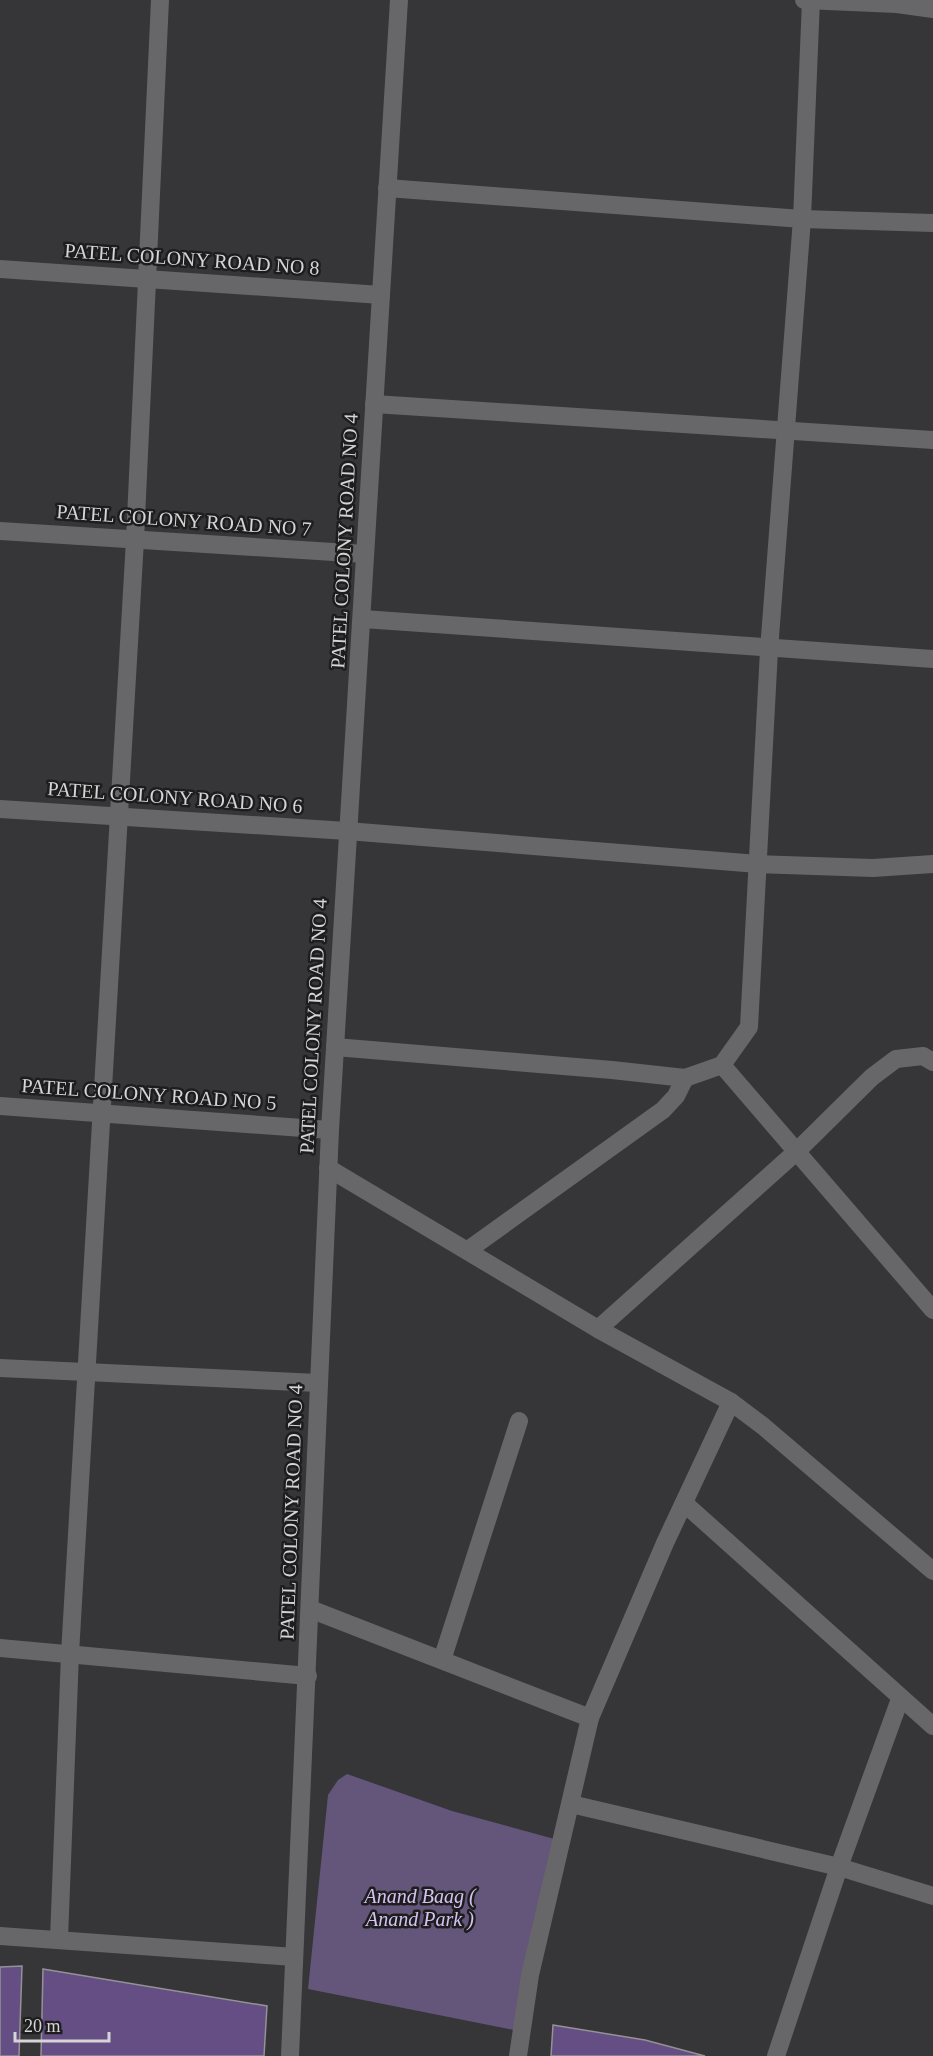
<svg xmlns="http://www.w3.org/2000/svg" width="933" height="2056" font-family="Georgia,serif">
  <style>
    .green { fill: #64567a }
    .building { fill: #654e84; stroke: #939295; stroke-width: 1.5 }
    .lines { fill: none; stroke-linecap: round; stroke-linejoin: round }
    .minor { stroke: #676669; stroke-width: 18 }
    .labels { text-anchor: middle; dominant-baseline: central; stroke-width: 5; stroke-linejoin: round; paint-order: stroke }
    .street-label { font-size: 20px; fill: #d5d4d6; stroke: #1d1d1e }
    .park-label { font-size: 20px; font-style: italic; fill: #d5c2f3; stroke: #1d1d1e }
  </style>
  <rect width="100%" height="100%" fill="#363538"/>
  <polygon class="green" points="347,1774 452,1811 558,1840 519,2031 308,1989 328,1795 338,1780"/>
  <g class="building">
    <polygon points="22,1966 19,2056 0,2056 0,1967"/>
    <polygon points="43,1969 267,2006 264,2056 41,2056"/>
    <polygon points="553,2025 645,2040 705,2056 551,2056"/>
  </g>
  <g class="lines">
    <g class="minor">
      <polyline points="804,0 897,4 933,9"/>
      <polyline points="387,188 802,219 933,223"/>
      <polyline points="0,269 381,295"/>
      <polyline points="374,404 933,440"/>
      <polyline points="0,531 365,554"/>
      <polyline points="363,619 933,659"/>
      <polyline points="0,809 347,831 758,864 873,868 933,864"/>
      <polyline points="335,1047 612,1070 685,1078 722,1065 749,1027 769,650 802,219 811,0"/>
      <polyline points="722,1065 933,1310"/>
      <polyline points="0,1106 330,1130"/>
      <polyline points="328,1168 598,1329 731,1402 763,1426 933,1571"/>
      <polyline points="468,1250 663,1110 676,1096 685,1078"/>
      <polyline points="598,1329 796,1152 872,1077 896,1059 923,1056 933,1062"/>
      <polyline points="0,1368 318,1383"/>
      <polyline points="684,1503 933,1726"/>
      <polyline points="310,1609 590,1718"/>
      <polyline points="0,1648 308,1676"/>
      <polyline points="442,1660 519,1421"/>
      <polyline points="571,1804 839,1867 933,1896"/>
      <polyline points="0,1936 294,1957"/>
      <polyline points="59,1939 70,1654 135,540 160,0"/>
      <polyline points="290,2056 330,1130 399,0"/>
      <polyline points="518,2056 530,1975 590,1718 665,1543 731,1402"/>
      <polyline points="776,2056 839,1867 900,1699"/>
    </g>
  </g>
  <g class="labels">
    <g class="street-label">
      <text transform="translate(192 259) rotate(4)">PATEL COLONY ROAD NO 8</text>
      <text transform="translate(184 520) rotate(4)">PATEL COLONY ROAD NO 7</text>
      <text transform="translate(344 541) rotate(-87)">PATEL COLONY ROAD NO 4</text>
      <text transform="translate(175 797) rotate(4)">PATEL COLONY ROAD NO 6</text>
      <text transform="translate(313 1026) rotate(-87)">PATEL COLONY ROAD NO 4</text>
      <text transform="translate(149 1094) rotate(4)">PATEL COLONY ROAD NO 5</text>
      <text transform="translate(291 1512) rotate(-88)">PATEL COLONY ROAD NO 4</text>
    </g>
    <g class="park-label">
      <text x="420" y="1896">Anand Baag (<tspan x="420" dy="23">Anand Park )</tspan></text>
    </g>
  </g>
  <path d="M15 2032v9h94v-9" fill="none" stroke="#d5d4d6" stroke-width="3"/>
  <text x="24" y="2032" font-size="18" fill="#d5d4d6" stroke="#1d1d1e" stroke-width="4.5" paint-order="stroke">20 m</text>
</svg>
